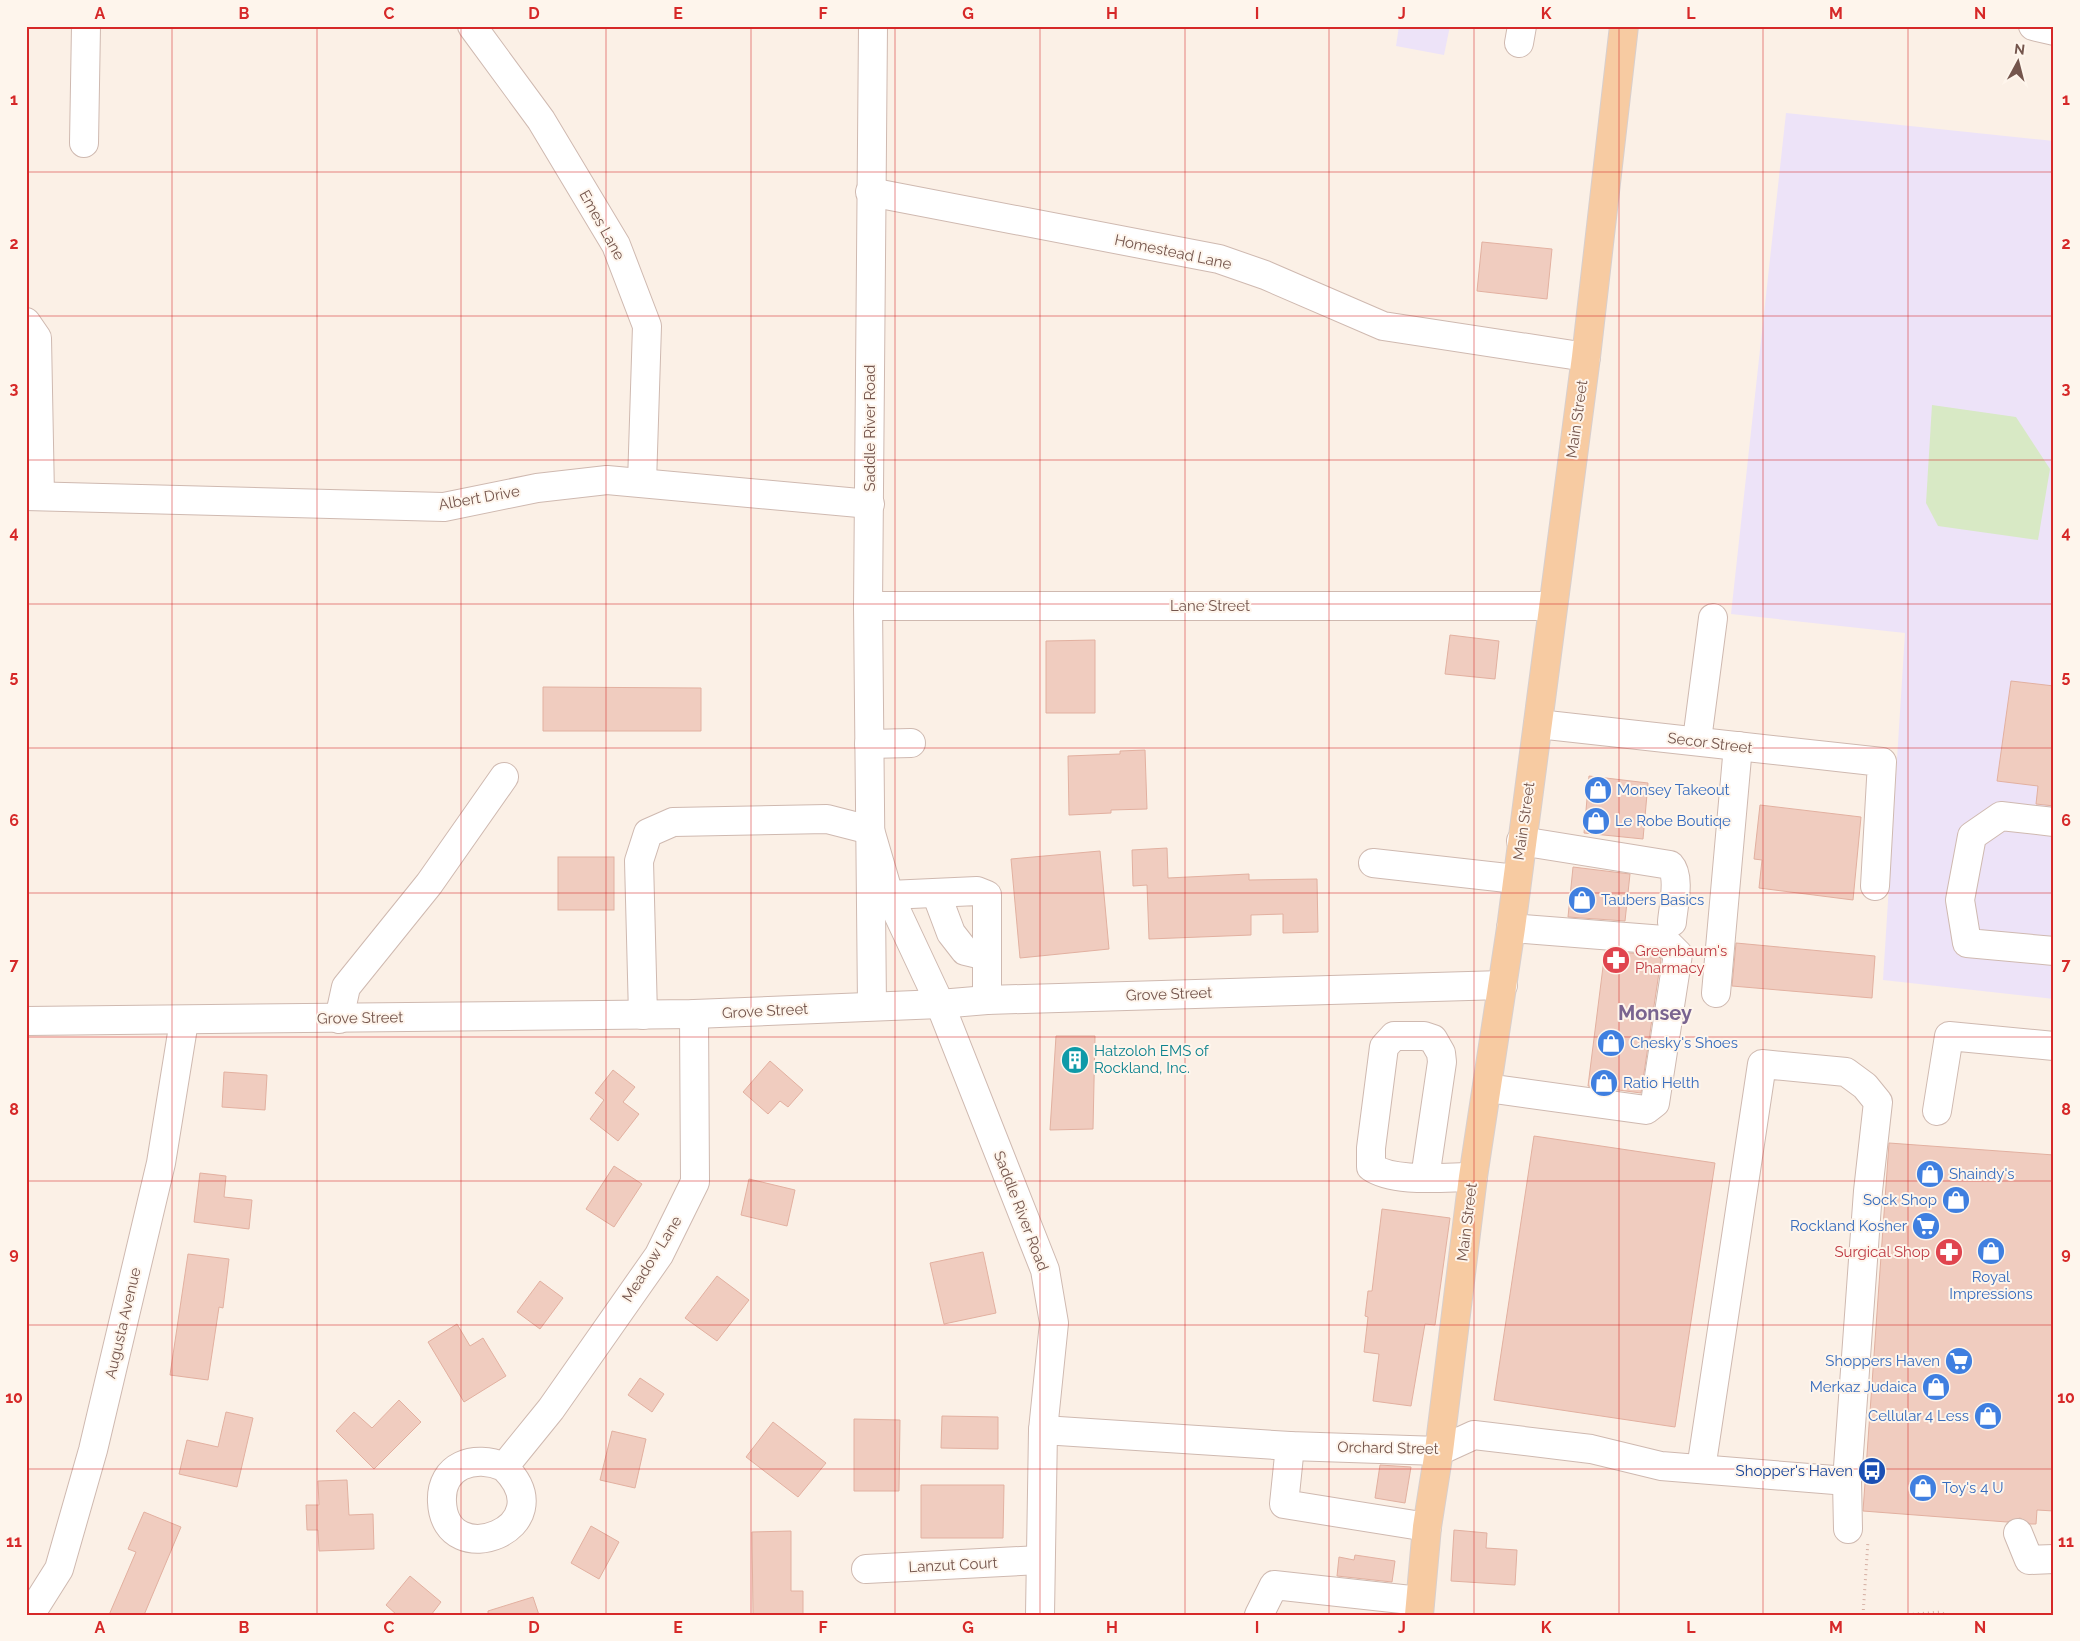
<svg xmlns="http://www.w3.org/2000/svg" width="2080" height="1641" font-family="Raleway,sans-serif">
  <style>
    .education { fill: #ede3f8 }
    .green { fill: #d8e9c5 }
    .building { fill: #f0ccbf; stroke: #e2b0a0 }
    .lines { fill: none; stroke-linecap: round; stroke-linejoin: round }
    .minor-casing { stroke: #cfb9b0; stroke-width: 30 }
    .major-casing { stroke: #d8cfcd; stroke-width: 30 }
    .path { stroke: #d5afa2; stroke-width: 3; stroke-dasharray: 1 4; stroke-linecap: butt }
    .minor { stroke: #fff; stroke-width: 28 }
    .major { stroke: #f7cba2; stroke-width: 28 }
    .grid { fill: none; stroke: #d62828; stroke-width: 1; stroke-opacity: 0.55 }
    .labels { text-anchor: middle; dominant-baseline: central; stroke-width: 4; stroke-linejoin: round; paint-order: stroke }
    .street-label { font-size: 15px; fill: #74554c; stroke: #fef5ec }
    .shop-label { font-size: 15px; fill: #366cbe; stroke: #fef5ec; text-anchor: start }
    .health-label { font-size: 15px; fill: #be3a42; stroke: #fef5ec; text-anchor: start }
    .culture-label { font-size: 15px; fill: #0d838f; stroke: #fef5ec; text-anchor: start }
    .transit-label { font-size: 15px; fill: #164399; stroke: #fef5ec; text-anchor: end }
    .district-label { font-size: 20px; font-weight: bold; fill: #7a6490; stroke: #fef5ec }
    .neatline { fill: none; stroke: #d62828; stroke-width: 2 }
    .grid-label { font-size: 16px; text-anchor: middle; font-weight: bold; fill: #d62828 }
  </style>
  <rect width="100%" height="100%" fill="#fbf0e6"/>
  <g class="education">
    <polygon points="1399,26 1450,26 1444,55 1396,46"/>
    <polygon points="1786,113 2054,141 2054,999 1883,980 1905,633 1731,614"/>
  </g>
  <polygon class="green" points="1932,405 2016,417 2050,469 2038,540 1938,526 1926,503"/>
  <g class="building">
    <polygon points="1482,242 1552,249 1547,299 1477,291"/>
    <polygon points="1450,635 1499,641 1495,679 1445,674"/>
    <polygon points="1095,640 1095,713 1046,713 1046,641"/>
    <polygon points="2011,681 2054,686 2054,806 2036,804 2038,786 1997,781"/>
    <polygon points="543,687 701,688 701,731 543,731"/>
    <polygon points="1145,750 1147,809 1111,810 1111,813 1069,815 1068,756 1120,754 1120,751"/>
    <polygon points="1589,776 1648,783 1643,839 1584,833"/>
    <polygon points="1760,805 1861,817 1853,900 1759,888 1762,860 1754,859"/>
    <polygon points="1167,848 1168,878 1249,874 1249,880 1317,879 1318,932 1283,933 1283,914 1251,915 1251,935 1149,939 1147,885 1133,886 1132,850"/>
    <polygon points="1100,851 1109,949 1020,958 1011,859"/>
    <rect x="558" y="857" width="56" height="53"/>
    <polygon points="1573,867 1630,874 1625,921 1568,917"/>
    <polygon points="1736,943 1875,956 1872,998 1732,986"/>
    <polygon points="1605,951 1657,955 1661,959 1641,1093 1588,1086"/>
    <polygon points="1056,1036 1095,1036 1093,1129 1050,1130"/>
    <polygon points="770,1061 803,1090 788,1107 780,1101 768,1114 743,1092"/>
    <polygon points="613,1070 635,1087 623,1102 639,1114 618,1141 590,1119 604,1100 595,1093"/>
    <polygon points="224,1072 267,1075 265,1110 222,1107"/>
    <polygon points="1534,1136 1715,1163 1675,1427 1494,1400"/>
    <polygon points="1889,1143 2054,1155 2054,1511 2037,1510 2036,1524 2030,1524 2020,1518 2007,1522 1863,1511"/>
    <polygon points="614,1166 642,1184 614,1227 586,1209"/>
    <polygon points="200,1173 226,1176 224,1197 252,1200 249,1229 194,1222"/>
    <polygon points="749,1179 795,1190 787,1226 741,1215"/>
    <polygon points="1382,1209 1450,1218 1435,1325 1425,1324 1411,1406 1373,1401 1379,1354 1364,1352 1368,1317 1365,1316 1368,1291 1372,1291"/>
    <polygon points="983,1252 996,1313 944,1324 930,1263"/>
    <polygon points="188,1254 229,1259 223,1308 219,1307 208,1380 170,1375"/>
    <polygon points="717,1276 749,1300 717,1341 685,1318"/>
    <polygon points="540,1281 563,1298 540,1329 517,1312"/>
    <polygon points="457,1324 470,1346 483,1338 506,1376 464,1402 428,1342"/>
    <polygon points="640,1378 664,1394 652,1412 628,1395"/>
    <polygon points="399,1400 421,1422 374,1469 336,1431 354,1412 372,1428"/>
    <polygon points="226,1412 253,1418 237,1487 179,1474 187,1440 218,1447"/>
    <polygon points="942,1416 998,1417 998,1449 941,1448"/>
    <polygon points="854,1419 900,1420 899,1491 854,1491"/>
    <polygon points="773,1422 826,1463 798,1497 746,1457"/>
    <polygon points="612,1431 646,1439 635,1488 600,1480"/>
    <polygon points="1380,1465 1411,1467 1405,1503 1375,1498"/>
    <polygon points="347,1480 349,1515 373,1514 374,1549 319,1551 318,1530 307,1530 306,1505 319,1505 318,1481"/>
    <polygon points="921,1485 1004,1485 1003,1538 921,1538"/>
    <polygon points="144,1512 181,1527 144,1615 109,1615 136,1552 128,1549"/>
    <polygon points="591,1526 619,1542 599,1579 571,1563"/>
    <polygon points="1454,1530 1487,1533 1486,1548 1517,1550 1515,1585 1451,1581"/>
    <polygon points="791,1531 791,1591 803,1591 803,1615 753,1615 752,1532"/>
    <polygon points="1355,1555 1395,1561 1392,1582 1337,1576 1339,1557 1354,1560"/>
    <polygon points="410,1576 441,1602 431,1615 397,1615 386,1605"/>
    <polygon points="533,1597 539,1615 488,1615 488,1611"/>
  </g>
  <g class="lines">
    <defs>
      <g id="minor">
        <polyline points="472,26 541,120 616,245 647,326 642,483"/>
        <polyline points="2033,26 2054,31"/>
        <polyline points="1519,43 1522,26"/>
        <polyline points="84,143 86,26"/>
        <polyline points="870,192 1219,259 1265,275 1383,326 1586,357"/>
        <polyline points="26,322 37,338 40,496"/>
        <polyline points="26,496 444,507 537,488 607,480 870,504"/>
        <polyline points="868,606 1552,606"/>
        <polyline points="1538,724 1882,762 1875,886"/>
        <polyline points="1697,740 1713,618"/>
        <polyline points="869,744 911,743"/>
        <polyline points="2054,822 2001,816 1972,836 1960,900 1967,943 2054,951"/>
        <path d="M1521,841L1670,865C1681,877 1673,907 1672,922"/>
        <polyline points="1373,863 1516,879"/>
        <polyline points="936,893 951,933 965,951 986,956"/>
        <polyline points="889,895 977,891 987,895 987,1000"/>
        <polyline points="1716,993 1738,746"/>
        <polyline points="872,1005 868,606 873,26"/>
        <polyline points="643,1015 639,861 648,833 673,822 827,819 870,830 889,895 940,1004 1045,1270 1054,1323 1043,1430 1040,1615"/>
        <polyline points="339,1019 346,987 429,884 504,777"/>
        <polyline points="26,1021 694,1014 940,1004 987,1000 1503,985"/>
        <polyline points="1487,1088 1646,1110 1655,1103 1678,954 1664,940 1511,928"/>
        <polyline points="1937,1111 1949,1036 2054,1046"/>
        <path d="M1425,1178L1442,1062L1441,1053L1433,1039L1424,1036H1394L1384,1047L1371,1148V1167C1394,1183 1445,1177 1473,1177"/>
        <polyline points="1043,1430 1290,1446 1439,1451 1474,1435 1591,1449 1661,1466 1847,1481"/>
        <polyline points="1290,1446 1284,1504 1427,1527"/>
        <path d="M504,1467C475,1454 440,1465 442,1502C445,1574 566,1528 504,1467L551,1409L659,1255L695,1182L694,1014"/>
        <polyline points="1701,1469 1762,1064 1846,1072 1865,1086 1878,1102 1868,1191 1847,1481 1848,1529"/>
        <polyline points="2018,1533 2029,1560 2054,1559"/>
        <polyline points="866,1569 1040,1560"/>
        <polyline points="30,1615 59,1569 93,1450 161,1163 184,1021"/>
        <polyline points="1259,1615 1274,1585 1420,1601"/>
      </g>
      <polyline id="major" points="1419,1615 1427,1527 1439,1451 1473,1177 1511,928 1586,357 1624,26"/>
    </defs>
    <use href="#minor" class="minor-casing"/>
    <use href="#major" class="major-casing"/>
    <g class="path">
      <polyline points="1863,1615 1868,1541"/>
      <polyline points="1903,1615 1941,1612 1945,1615"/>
    </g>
    <use href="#minor" class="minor"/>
    <use href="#major" class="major"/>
  </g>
  <path class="grid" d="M172,26V1615M317,26V1615M461,26V1615M606,26V1615M751,26V1615M895,26V1615M1040,26V1615M1185,26V1615M1329,26V1615M1474,26V1615M1619,26V1615M1763,26V1615M1908,26V1615M26,172H2054M26,316H2054M26,460H2054M26,604H2054M26,748H2054M26,893H2054M26,1037H2054M26,1181H2054M26,1325H2054M26,1469H2054"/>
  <defs>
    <symbol id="shop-disc" viewBox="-11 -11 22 22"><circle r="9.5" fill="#3f7fe0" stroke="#fef5ec"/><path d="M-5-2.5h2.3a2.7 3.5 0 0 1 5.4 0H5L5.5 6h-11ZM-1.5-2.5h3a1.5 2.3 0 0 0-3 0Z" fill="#fff"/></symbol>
    <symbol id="pharmacy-disc" viewBox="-11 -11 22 22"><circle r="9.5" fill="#e0444e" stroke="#fef5ec"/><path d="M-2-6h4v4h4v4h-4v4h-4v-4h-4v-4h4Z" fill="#fff"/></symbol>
    <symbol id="building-disc" viewBox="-11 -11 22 22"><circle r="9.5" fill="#0f9aa8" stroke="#fef5ec"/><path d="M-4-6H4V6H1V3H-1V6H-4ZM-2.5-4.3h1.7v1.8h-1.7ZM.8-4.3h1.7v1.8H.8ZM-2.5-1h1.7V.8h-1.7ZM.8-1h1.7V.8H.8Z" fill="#fff"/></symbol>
    <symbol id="supermarket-disc" viewBox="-11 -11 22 22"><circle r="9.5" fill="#3f7fe0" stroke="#fef5ec"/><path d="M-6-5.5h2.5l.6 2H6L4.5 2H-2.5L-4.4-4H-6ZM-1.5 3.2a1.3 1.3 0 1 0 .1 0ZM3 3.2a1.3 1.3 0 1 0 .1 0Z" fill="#fff"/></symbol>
    <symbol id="bus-disc" viewBox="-11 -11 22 22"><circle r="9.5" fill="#1a4fb4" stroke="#fef5ec"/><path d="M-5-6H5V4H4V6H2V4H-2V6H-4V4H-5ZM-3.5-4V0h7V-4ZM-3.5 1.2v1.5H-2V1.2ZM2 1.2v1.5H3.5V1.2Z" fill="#fff"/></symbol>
  </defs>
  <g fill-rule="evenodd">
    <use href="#shop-disc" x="1582" y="774" width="32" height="32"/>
    <use href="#shop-disc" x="1580" y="805" width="32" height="32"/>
    <use href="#shop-disc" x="1566" y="884" width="32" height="32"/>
    <use href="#pharmacy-disc" x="1600" y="944" width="32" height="32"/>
    <use href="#shop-disc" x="1595" y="1027" width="32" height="32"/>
    <use href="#building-disc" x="1059" y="1044" width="32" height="32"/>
    <use href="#shop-disc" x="1588" y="1067" width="32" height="32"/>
    <use href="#shop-disc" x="1914" y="1158" width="32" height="32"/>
    <use href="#shop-disc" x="1940" y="1184" width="32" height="32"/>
    <use href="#supermarket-disc" x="1910" y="1210" width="32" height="32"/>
    <use href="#shop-disc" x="1975" y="1235" width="32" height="32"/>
    <use href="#pharmacy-disc" x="1933" y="1236" width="32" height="32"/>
    <use href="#supermarket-disc" x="1943" y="1345" width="32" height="32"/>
    <use href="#shop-disc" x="1920" y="1371" width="32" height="32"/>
    <use href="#shop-disc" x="1972" y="1400" width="32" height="32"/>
    <use href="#bus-disc" x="1856" y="1455" width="32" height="32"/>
    <use href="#shop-disc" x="1907" y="1472" width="32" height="32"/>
  </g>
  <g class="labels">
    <g class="street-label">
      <text transform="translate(602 225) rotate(61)">Emes Lane</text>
      <text transform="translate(1173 252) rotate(12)">Homestead Lane</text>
      <text transform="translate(1577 419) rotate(-82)">Main Street</text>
      <text transform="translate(870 428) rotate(-90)">Saddle River Road</text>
      <text transform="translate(479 498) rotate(-10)">Albert Drive</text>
      <text x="1210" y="606">Lane Street</text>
      <text transform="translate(1710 743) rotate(7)">Secor Street</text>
      <text transform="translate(1524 821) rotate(-82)">Main Street</text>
      <text transform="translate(1169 994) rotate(-2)">Grove Street</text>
      <text transform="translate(765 1011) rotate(-3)">Grove Street</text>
      <text transform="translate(360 1018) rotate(-1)">Grove Street</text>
      <text transform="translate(1021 1211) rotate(69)">Saddle River Road</text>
      <text transform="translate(1467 1222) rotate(-83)">Main Street</text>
      <text transform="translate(652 1259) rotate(-58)">Meadow Lane</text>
      <text transform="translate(123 1323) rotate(-77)">Augusta Avenue</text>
      <text transform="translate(1388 1448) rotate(1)">Orchard Street</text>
      <text transform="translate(953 1565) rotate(-3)">Lanzut Court</text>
    </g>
    <g class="shop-label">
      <text x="1617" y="790">Monsey Takeout</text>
      <text x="1615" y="821">Le Robe Boutiqe</text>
      <text x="1601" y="900">Taubers Basics</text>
      <text x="1630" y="1043">Chesky's Shoes</text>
      <text x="1623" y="1083">Ratio Helth</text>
      <text x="1949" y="1174">Shaindy's</text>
      <text x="1937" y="1200" text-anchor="end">Sock Shop</text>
      <text x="1907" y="1226" text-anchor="end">Rockland Kosher</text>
      <text x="1991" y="1277" text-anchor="middle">Royal<tspan x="1991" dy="17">Impressions</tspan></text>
      <text x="1940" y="1361" text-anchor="end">Shoppers Haven</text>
      <text x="1917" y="1387" text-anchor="end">Merkaz Judaica</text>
      <text x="1969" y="1416" text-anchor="end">Cellular 4 Less</text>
      <text x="1942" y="1488">Toy's 4 U</text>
    </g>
    <g class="health-label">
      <text x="1635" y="951">Greenbaum's<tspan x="1635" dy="17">Pharmacy</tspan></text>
      <text x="1930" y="1252" text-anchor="end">Surgical Shop</text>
    </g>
    <g class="culture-label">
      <text x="1094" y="1051">Hatzoloh EMS of<tspan x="1094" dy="17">Rockland, Inc.</tspan></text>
    </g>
    <g class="transit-label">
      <text x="1853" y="1471">Shopper's Haven</text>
    </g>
    <g class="district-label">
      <text x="1655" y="1013">Monsey</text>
    </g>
  </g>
  <rect width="2080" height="1641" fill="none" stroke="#fef5ec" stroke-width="55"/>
  <g transform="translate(2018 62) rotate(7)" stroke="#fef5ec" stroke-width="4" paint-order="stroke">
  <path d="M0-4L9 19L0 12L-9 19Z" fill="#74554c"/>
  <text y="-8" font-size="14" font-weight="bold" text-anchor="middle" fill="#74554c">N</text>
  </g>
  <rect x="28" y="28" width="2024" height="1586" class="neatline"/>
  <g class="grid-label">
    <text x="100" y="19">A</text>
    <text x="244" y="19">B</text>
    <text x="389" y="19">C</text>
    <text x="534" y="19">D</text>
    <text x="678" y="19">E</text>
    <text x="823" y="19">F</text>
    <text x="968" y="19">G</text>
    <text x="1112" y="19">H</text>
    <text x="1257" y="19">I</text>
    <text x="1402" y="19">J</text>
    <text x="1546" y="19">K</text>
    <text x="1691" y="19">L</text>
    <text x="1836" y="19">M</text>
    <text x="1980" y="19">N</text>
    <text x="14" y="105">1</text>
    <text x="2066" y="105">1</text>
    <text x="14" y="249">2</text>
    <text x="2066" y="249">2</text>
    <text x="14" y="394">3</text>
    <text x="2066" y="394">3</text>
    <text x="14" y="538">4</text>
    <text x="2066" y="538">4</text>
    <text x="14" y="682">5</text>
    <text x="2066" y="682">5</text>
    <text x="14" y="826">6</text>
    <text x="2066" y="826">6</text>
    <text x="14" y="970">7</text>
    <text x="2066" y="970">7</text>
    <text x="14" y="1115">8</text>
    <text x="2066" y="1115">8</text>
    <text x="14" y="1259">9</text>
    <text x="2066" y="1259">9</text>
    <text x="14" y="1403">10</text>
    <text x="2066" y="1403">10</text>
    <text x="14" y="1547">11</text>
    <text x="2066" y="1547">11</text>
    <text x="100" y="1633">A</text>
    <text x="244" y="1633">B</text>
    <text x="389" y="1633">C</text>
    <text x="534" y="1633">D</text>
    <text x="678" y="1633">E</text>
    <text x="823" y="1633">F</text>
    <text x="968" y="1633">G</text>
    <text x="1112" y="1633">H</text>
    <text x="1257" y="1633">I</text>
    <text x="1402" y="1633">J</text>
    <text x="1546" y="1633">K</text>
    <text x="1691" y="1633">L</text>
    <text x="1836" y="1633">M</text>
    <text x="1980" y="1633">N</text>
  </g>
</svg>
